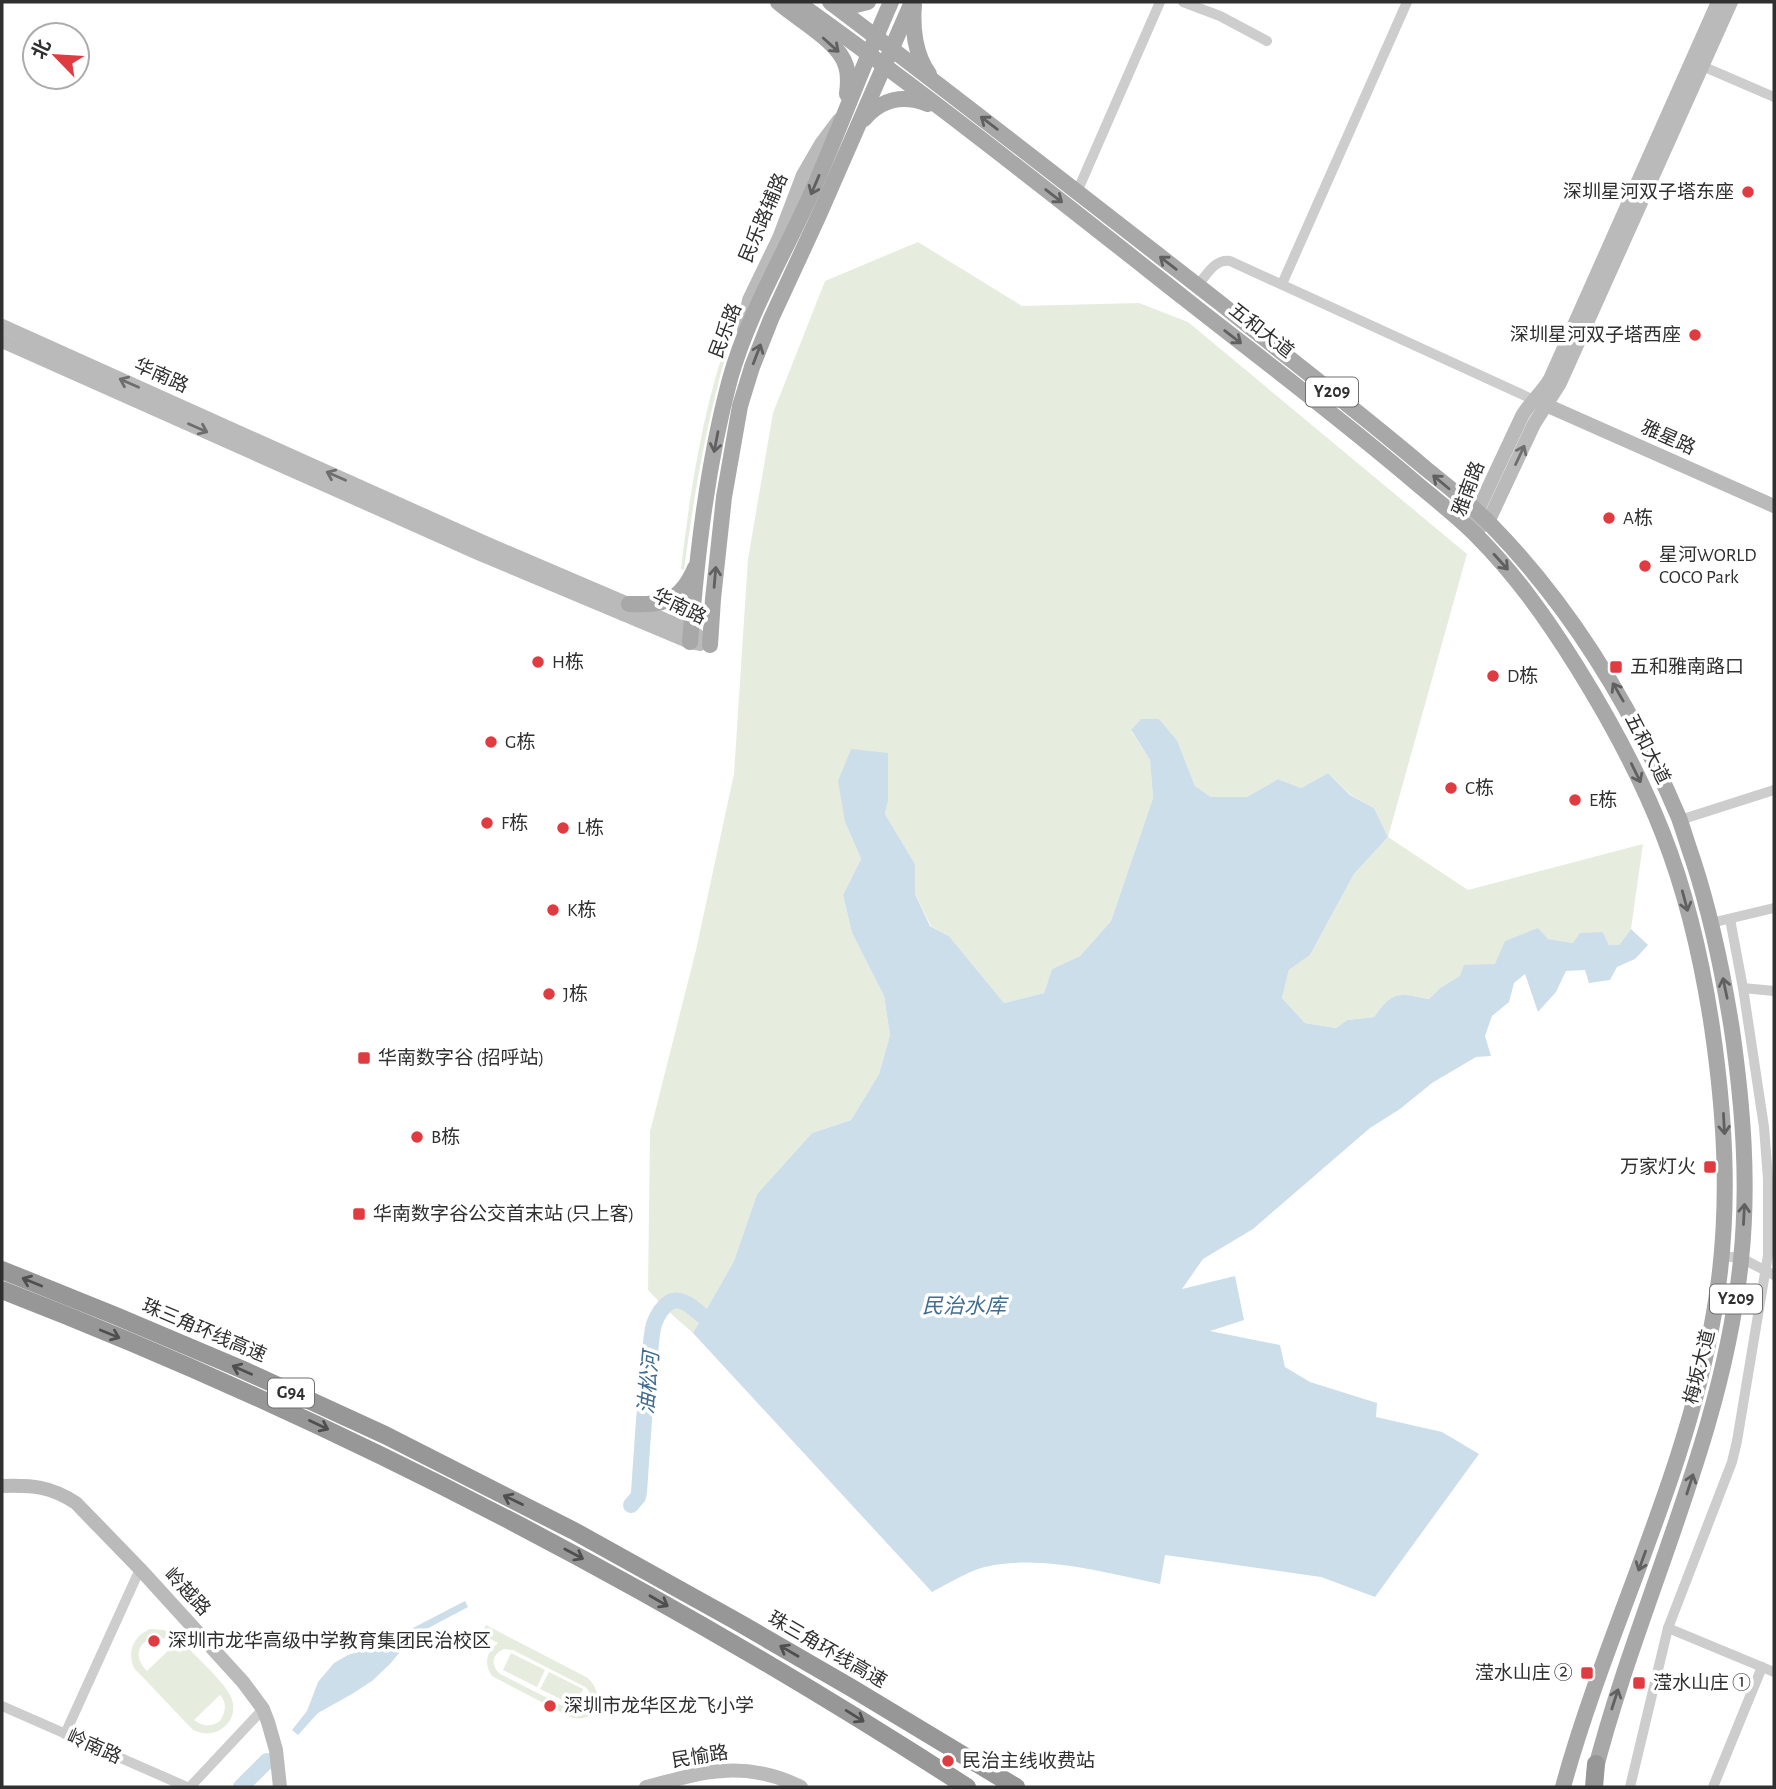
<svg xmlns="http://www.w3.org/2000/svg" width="1776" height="1789" font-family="'Alegreya Sans','Noto Sans SC',sans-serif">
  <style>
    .green { fill: #e6eddf; fill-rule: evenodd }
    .water { fill: #cddeeb }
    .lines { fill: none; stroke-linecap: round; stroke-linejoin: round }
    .river { stroke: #cddeeb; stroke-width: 16 }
    .street { stroke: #cdcdcd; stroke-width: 10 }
    .secondary { stroke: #bababa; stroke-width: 14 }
    .primary { stroke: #a8a8a8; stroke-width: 16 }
    .highway { stroke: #979797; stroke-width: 18 }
    .oneway { stroke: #606060 }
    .oneway2 { stroke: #6e6e6e }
    .oneway3 { stroke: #4f4f4f }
    .poi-dot { fill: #df3b40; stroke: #fff; stroke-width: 2.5 }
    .labels { text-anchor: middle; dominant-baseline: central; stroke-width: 7; stroke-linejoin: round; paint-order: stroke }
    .shield { fill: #fff; stroke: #6e6e6e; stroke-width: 2 }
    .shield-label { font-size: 18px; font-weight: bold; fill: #303030 }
    .poi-label { font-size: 19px; fill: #303030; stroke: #fff; text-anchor: start }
    .street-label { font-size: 19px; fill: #303030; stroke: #fff }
    .water-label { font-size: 21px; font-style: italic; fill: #416e90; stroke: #fff }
  </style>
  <rect width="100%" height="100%" fill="#fff"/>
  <g class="green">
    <path d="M918,242L1022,306L1139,303L1188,322L1467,554L1388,837L1468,890L1643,844L1631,929L1619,945H1609L1603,932L1573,943L1547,939L1495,964L1461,976L1440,988L1429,999C1398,993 1392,991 1374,1017L1347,1020L1336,1028L1305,1023L1282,998L1289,970L1310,955L1354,874L1388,837L1374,808L1351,795L1328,773L1301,788L1278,779L1247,797H1211L1195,786L1177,740L1159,719H1142L1131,731L1150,760L1153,798L1111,921L1080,956L1052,969L1044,993L1004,1003L949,936L931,926L915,894V864L885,814L888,801L845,822L861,859L843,895L852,933L884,996L890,1035L879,1074L851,1120L812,1133L757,1194L734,1261L693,1333L669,1312L648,1290L650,1132L696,950L734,774L748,559L773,413L825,281Z"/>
    <path d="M748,288C743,316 729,342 722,369C704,436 693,502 684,570L681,569C692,475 708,375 748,288Z"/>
    <path d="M486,1625L588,1678C606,1695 598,1726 570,1717L492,1676C483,1663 487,1652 498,1643L481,1634ZM504,1649L513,1650L585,1687C594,1694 594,1704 585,1711H573L500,1674C490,1665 492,1654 504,1649Z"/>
    <path d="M150,1629L164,1630L176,1636C188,1649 226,1683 231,1697C236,1708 233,1720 224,1727C215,1735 204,1735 193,1730L134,1668C127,1651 133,1637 150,1629ZM157,1637L166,1639L173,1646L147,1671C133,1657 137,1641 157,1637ZM220,1695C227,1702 226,1712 220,1721C211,1727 203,1727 194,1720Z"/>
    <polygon points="511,1653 545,1670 537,1687 503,1670"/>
    <polygon points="549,1672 583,1689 575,1706 540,1689"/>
  </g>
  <g class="water">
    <path d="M1141,719H1159L1177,740L1195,786L1211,797H1247L1278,779L1301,788L1328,773L1350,795L1374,808L1388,837L1354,874L1310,955L1289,970L1282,998L1305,1023L1336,1028L1347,1020L1374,1017C1393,990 1398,993 1429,999L1440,988L1460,976L1464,965L1495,964L1505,941L1538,928L1548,939L1573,943L1580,933L1603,932L1609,945H1619L1631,929L1648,945L1635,959L1617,967L1610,980L1589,983L1585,970L1566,971L1556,992L1538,1012L1525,974L1514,983L1509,1002L1492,1016L1485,1036L1491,1056L1476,1057L1432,1083L1400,1109L1370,1128L1253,1229L1203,1259L1182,1289L1235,1276L1244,1320L1210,1331L1280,1345L1285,1367L1310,1382L1377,1403L1376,1417L1442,1432L1479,1454L1375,1597L1321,1577L1165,1555L1160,1584C1105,1573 1041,1554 985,1567C970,1570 946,1585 932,1592L693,1333L734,1261L757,1194L812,1133L851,1120L879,1074L890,1035L884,996L852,933L843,895L861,859L845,822L838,781L851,749L888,753V801L885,814L915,864V894L930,926L949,936L1004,1003L1044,993L1052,969L1080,956L1111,921L1153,798L1150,760L1131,730Z"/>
    <polygon points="465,1601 468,1607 421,1632 404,1647 390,1664 372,1681 352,1694 318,1713 298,1735 292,1730 307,1711 318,1682 334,1663 348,1655 382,1644"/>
  </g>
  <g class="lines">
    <g class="river">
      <path d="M631,1505L638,1497L639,1492C642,1451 644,1409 649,1367C651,1353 650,1338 654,1324C657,1316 662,1307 670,1302C682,1296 694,1309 703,1316"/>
      <polyline points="241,1787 267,1761"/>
    </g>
    <g class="street">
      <polyline points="1183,2 1220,16 1267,41"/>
      <polyline points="1702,66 1774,97"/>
      <polyline points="1077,192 1160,2"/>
      <polyline points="1282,284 1407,2"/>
      <path d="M1197,286C1207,275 1214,259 1230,261L1534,400"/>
      <polyline points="1680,820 1774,790"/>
      <polyline points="1711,923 1774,908"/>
      <polyline points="1743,988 1774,991"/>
      <polyline points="1721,1256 1741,1258 1774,1275"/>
      <polyline points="1668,1628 1774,1672"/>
      <polyline points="2,1706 187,1787"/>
      <polyline points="65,1734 140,1569"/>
      <polyline points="190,1787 263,1709"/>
      <polyline points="1630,1787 1668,1628 1732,1462 1737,1441 1768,1255 1768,1179 1764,1127 1743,988 1730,919"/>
      <polyline points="1713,1787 1762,1667"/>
    </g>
    <g class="secondary">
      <polyline points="2,326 483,542 691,631 710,645"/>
      <polyline points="744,330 749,300 779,238 803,175 821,144 839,120"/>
      <polyline points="2,341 478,553 690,642 700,644"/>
      <polyline points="1546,405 1774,506"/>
      <path d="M1475,522L1477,512L1522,416C1530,402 1542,393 1550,379L1718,2"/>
      <polyline points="1480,527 1488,522 1534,424 1560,383 1731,2"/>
      <path d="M2,1486C32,1485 50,1486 76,1503L140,1569L243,1682L263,1709L268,1722L276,1750L280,1787"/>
      <path d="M646,1787C703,1772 744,1759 801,1787"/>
    </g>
    <g class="primary">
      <path d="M778,2C797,19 840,42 846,66C849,75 848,86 847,94"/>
      <path d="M797,2C929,96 1056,197 1184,298C1259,357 1336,415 1409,477C1431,496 1455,514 1476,535C1516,575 1547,619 1577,667C1610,720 1640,775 1663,834C1687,895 1702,961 1712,1027C1726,1123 1731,1216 1714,1313C1686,1478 1607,1627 1563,1787"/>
      <path d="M830,2C961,101 1090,202 1220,303C1288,358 1358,411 1425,468C1447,486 1471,504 1491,525C1574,610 1633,709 1679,818C1684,832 1688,846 1693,860C1711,915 1723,973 1732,1030C1743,1107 1749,1183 1741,1260C1723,1439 1638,1602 1594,1775"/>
      <polyline points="834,2 856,5 868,2"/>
      <path d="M914,5C912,28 915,55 929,74"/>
      <path d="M864,119C881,99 903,94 928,104"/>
      <path d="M629,604C663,605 680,603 695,568"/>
      <path d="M690,642C697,555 707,465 730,379C748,314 784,255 811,194C839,131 863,65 891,2"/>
      <polyline points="710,645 713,599 724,497 740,406 752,367 771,319 819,215 912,2"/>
    </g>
    <g class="highway">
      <polyline points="2,1270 116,1316 241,1369 385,1435 574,1531 736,1621 850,1687 1016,1787"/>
      <path d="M2,1290C340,1421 662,1590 967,1787"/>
      <polyline points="1594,1787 1596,1764"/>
    </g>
  </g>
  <defs><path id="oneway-shaft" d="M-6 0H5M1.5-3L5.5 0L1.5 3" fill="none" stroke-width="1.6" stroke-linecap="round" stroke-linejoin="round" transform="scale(1.75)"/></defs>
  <g class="oneway">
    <use href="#oneway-shaft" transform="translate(831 45) rotate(42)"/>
    <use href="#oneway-shaft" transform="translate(989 123) rotate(-143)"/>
    <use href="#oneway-shaft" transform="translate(815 185) rotate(113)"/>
    <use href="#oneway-shaft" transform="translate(1054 196) rotate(38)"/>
    <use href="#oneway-shaft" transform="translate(1168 263) rotate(-142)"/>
    <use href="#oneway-shaft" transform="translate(1233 337) rotate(38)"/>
    <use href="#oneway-shaft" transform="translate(757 354) rotate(-69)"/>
    <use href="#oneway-shaft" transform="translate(716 442) rotate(101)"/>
    <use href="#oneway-shaft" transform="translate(1441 482) rotate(-140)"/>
    <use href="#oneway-shaft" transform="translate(1501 562) rotate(48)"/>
    <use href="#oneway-shaft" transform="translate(715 577) rotate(-85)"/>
    <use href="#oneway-shaft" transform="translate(1618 692) rotate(-120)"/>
    <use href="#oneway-shaft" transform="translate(1636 773) rotate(64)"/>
    <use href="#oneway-shaft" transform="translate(1685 901) rotate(75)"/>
    <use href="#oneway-shaft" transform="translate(1725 988) rotate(-102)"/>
    <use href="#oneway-shaft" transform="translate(1724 1124) rotate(87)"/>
    <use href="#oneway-shaft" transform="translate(1744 1214) rotate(-87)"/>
    <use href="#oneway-shaft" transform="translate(1690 1484) rotate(-72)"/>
    <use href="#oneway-shaft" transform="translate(1642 1561) rotate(110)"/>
    <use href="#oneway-shaft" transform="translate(1615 1699) rotate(-72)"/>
  </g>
  <g class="oneway2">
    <use href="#oneway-shaft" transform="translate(129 383) rotate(-156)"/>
    <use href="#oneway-shaft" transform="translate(198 428) rotate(24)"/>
    <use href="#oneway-shaft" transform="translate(1520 455) rotate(-65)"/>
    <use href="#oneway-shaft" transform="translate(336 476) rotate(-156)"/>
  </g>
  <g class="oneway3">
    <use href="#oneway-shaft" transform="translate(32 1282) rotate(-158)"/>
    <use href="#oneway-shaft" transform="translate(110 1334) rotate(22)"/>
    <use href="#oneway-shaft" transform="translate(242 1370) rotate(-156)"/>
    <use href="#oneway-shaft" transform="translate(319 1425) rotate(25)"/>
    <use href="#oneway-shaft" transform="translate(513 1500) rotate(-154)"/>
    <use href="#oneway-shaft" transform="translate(574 1554) rotate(28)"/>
    <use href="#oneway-shaft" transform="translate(659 1601) rotate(30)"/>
    <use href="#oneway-shaft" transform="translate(789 1651) rotate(-150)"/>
    <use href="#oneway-shaft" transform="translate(855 1716) rotate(32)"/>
  </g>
  <g class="poi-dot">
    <circle cx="1748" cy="192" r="7"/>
    <circle cx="1695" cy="335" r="7"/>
    <circle cx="1609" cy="518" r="7"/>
    <circle cx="1645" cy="566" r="7"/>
    <circle cx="538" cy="662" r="7"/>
    <rect x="1609" y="660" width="14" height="14" rx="3.5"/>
    <circle cx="1493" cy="676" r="7"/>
    <circle cx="491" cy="742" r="7"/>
    <circle cx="1451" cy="788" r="7"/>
    <circle cx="1575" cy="800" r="7"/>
    <circle cx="487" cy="823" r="7"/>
    <circle cx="563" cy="828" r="7"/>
    <circle cx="553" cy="910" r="7"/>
    <circle cx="549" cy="994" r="7"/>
    <rect x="357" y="1051" width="14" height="14" rx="3.5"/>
    <circle cx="417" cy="1137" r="7"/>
    <rect x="1703" y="1160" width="14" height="14" rx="3.5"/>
    <rect x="352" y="1207" width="14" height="14" rx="3.5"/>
    <circle cx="154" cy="1641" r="7"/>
    <rect x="1580" y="1666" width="14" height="14" rx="3.5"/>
    <rect x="1632" y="1676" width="14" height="14" rx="3.5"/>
    <circle cx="550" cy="1706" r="7"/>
    <circle cx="948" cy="1761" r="7"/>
  </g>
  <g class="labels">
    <g class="shield">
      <rect x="1306" y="377.5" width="52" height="29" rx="5"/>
      <rect x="1710" y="1284.5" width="52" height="29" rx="5"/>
      <rect x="268" y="1378.5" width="46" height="29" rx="5"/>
    </g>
    <g class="shield-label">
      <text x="1332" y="392">Y209</text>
      <text x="1736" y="1299">Y209</text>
      <text x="291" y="1393">G94</text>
    </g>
    <g class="poi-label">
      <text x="1734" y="192" text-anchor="end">深圳星河双子塔东座</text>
      <text x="1681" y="335" text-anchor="end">深圳星河双子塔西座</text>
      <text x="1623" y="518">A栋</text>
      <text x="1659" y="555">星河WORLD<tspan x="1659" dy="22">COCO Park</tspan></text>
      <text x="552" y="662">H栋</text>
      <text x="1630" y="667">五和雅南路口</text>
      <text x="1507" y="676">D栋</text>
      <text x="505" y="742">G栋</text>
      <text x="1465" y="788">C栋</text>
      <text x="1589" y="800">E栋</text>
      <text x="501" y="823">F栋</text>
      <text x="577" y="828">L栋</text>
      <text x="567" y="910">K栋</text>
      <text x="563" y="994">J栋</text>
      <text x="378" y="1058">华南数字谷 (招呼站)</text>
      <text x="431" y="1137">B栋</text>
      <text x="1696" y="1167" text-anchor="end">万家灯火</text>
      <text x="373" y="1214">华南数字谷公交首末站 (只上客)</text>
      <text x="168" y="1641">深圳市龙华高级中学教育集团民治校区</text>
      <text x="1573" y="1673" text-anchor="end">滢水山庄 ②</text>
      <text x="1653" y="1683">滢水山庄 ①</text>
      <text x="564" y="1706">深圳市龙华区龙飞小学</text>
      <text x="962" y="1761">民治主线收费站</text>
    </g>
    <g class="street-label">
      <text transform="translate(764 218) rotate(-67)">民乐路辅路</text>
      <text transform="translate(726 331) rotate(-69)">民乐路</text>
      <text transform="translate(1261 331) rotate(38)">五和大道</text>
      <text transform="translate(161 376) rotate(24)">华南路</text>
      <text transform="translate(1668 438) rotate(24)">雅星路</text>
      <text transform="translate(1469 489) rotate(-69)">雅南路</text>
      <text transform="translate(679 607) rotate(26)">华南路</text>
      <text transform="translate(1647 749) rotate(63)">五和大道</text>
      <text transform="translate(204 1331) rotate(23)">珠三角环线高速</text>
      <text transform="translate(1700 1367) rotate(-76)">梅坂大道</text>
      <text transform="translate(187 1592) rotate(47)">岭越路</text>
      <text transform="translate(827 1650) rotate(30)">珠三角环线高速</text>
      <text transform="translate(94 1747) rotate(24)">岭南路</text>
      <text transform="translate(700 1757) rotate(-9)">民愉路</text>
    </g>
    <g class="water-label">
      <text x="964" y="1306">民治水库</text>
      <text transform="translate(649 1383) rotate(-85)">油松河</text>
    </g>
  </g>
  <rect width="1776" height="1789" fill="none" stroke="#303030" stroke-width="7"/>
  <g transform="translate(56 56) rotate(295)"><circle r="33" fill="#ffffff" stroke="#acacac" stroke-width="2"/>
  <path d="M0-5L12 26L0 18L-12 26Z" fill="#df3b40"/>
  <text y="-10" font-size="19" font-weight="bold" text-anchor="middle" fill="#303030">北</text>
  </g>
</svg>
